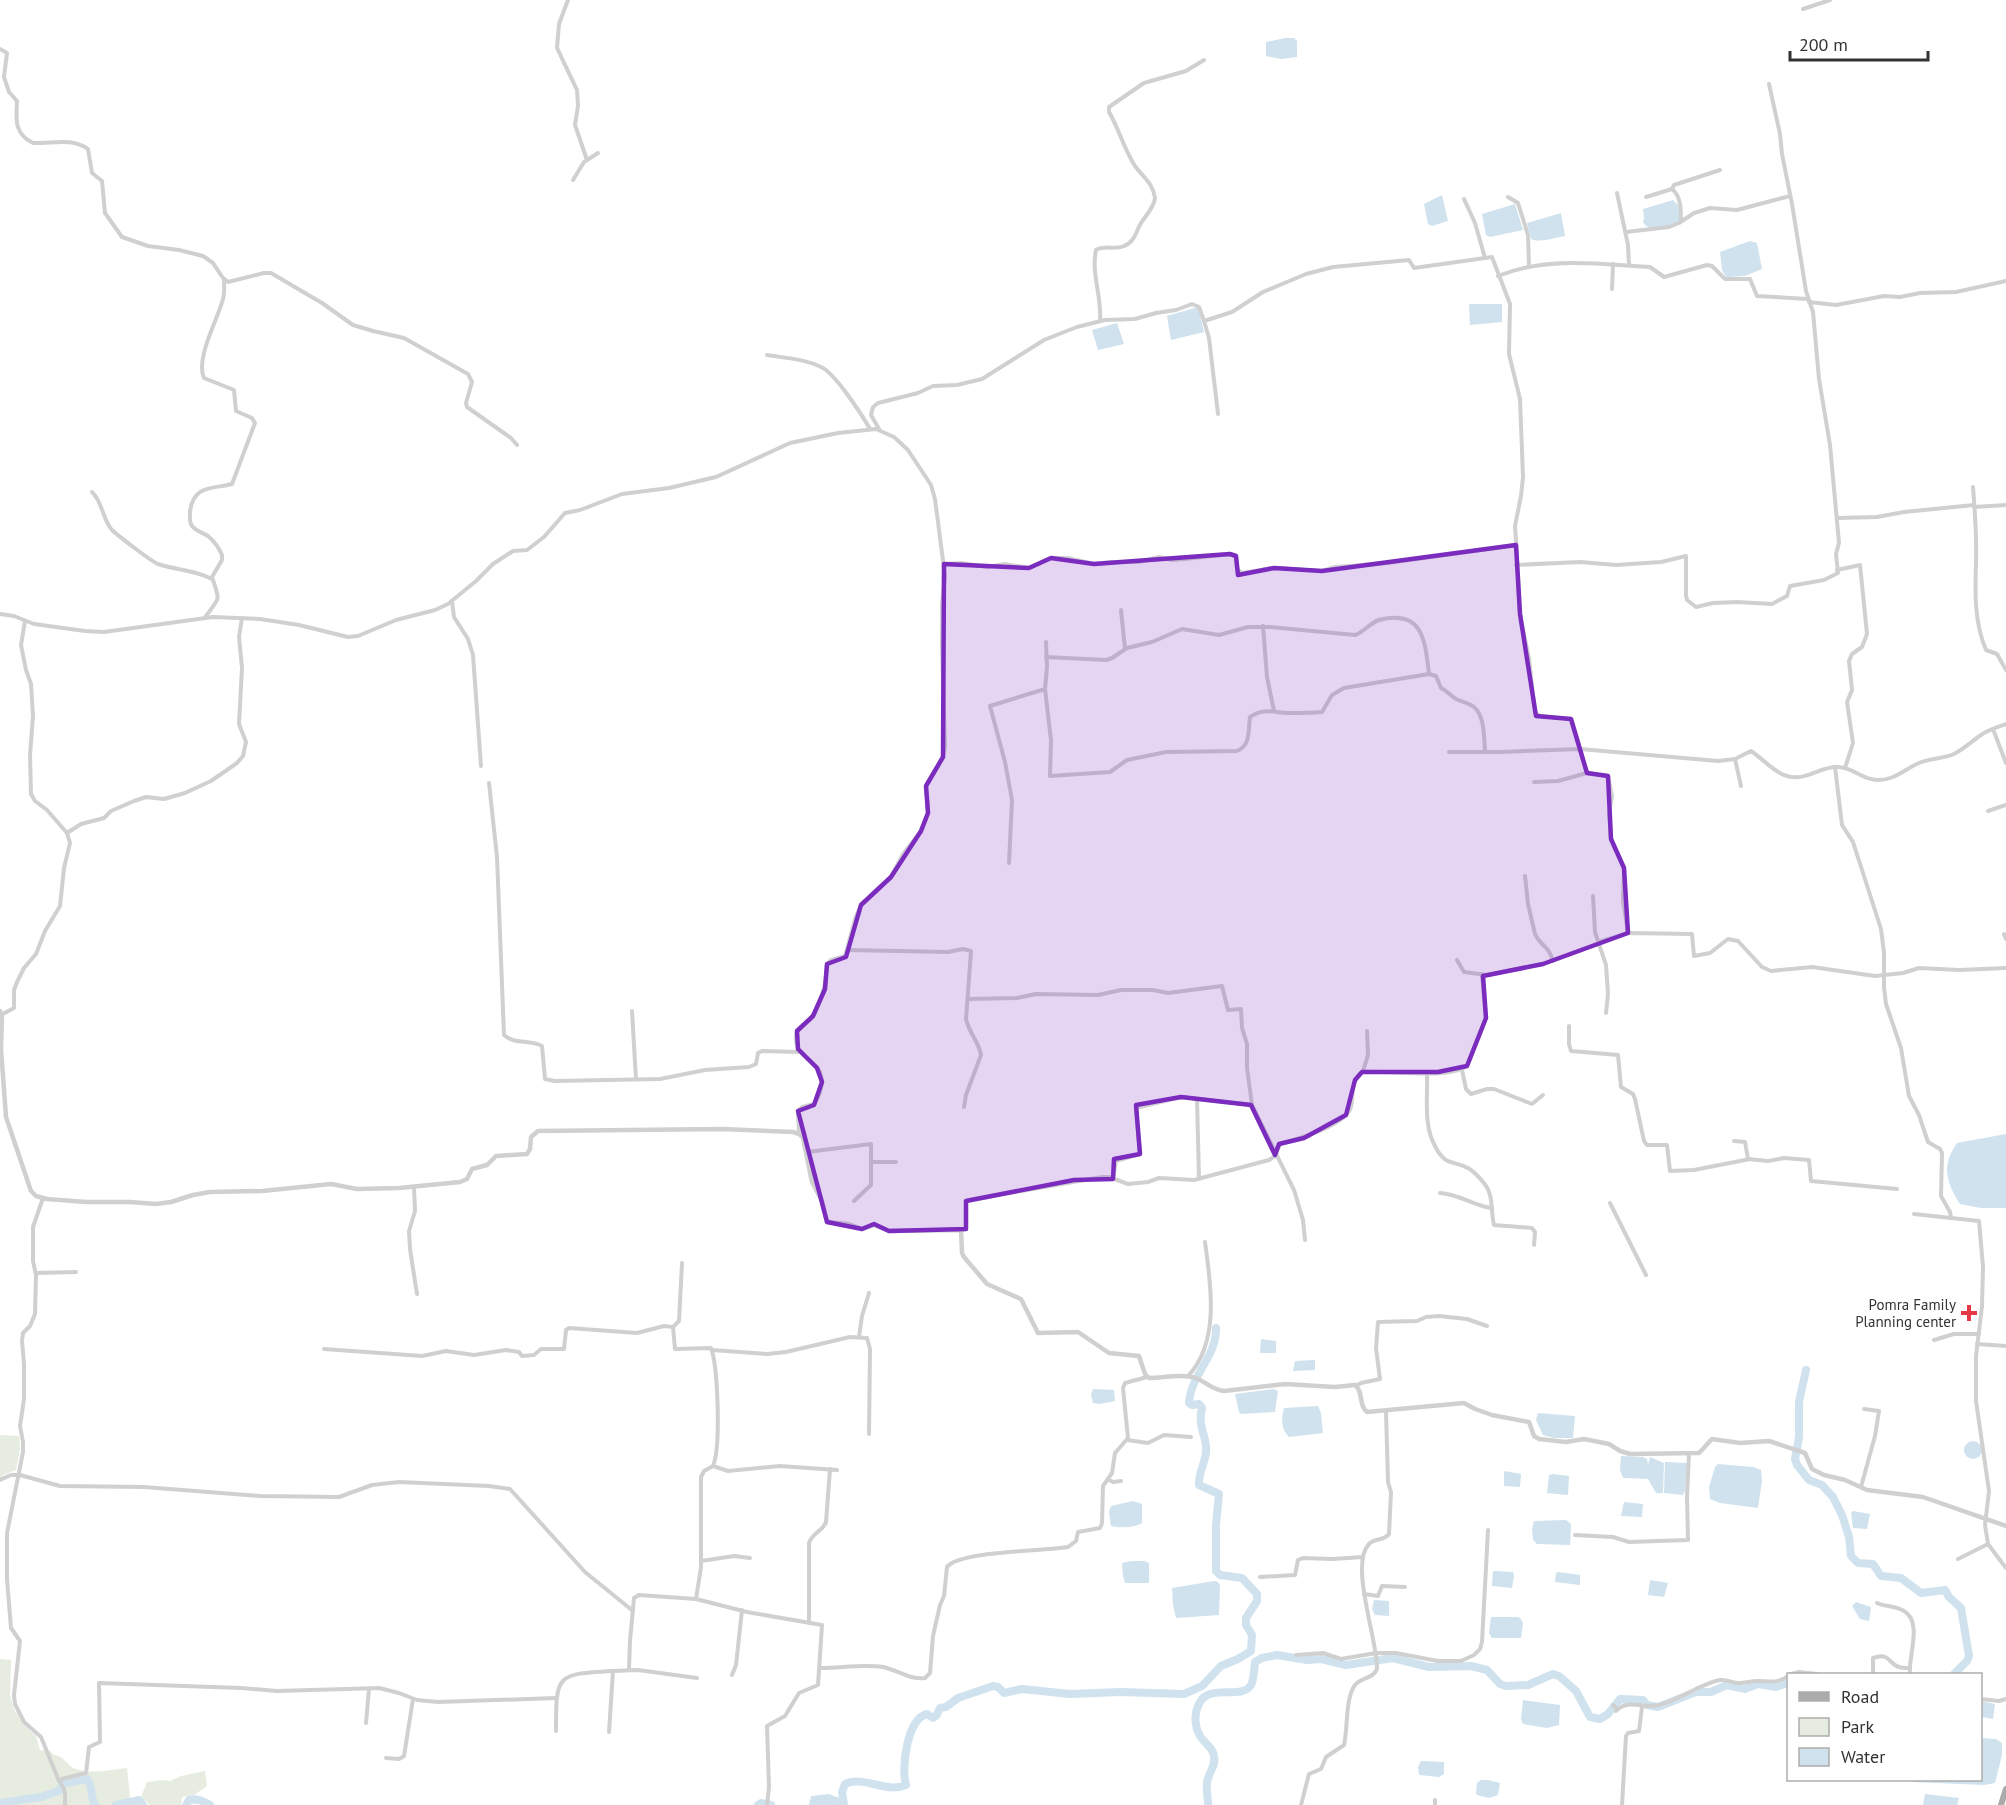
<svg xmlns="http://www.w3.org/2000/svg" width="2006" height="1805" font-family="'PT Sans',sans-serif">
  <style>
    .green { fill: #e6ecdf }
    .water { fill: #cfe2ee }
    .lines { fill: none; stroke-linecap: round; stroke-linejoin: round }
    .river { stroke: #cfe2ee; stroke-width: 8 }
    .minor { stroke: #d0d0d0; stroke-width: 4 }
    .tertiary { stroke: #d0d0d0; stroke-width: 4.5 }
    .primary { stroke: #ababab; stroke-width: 6 }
    .marked { fill: #7b2cbf; fill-opacity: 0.2; stroke: #7b2cbf; stroke-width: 4.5; stroke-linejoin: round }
    .poi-dot { fill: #e63946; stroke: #fff; stroke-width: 2 }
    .labels { text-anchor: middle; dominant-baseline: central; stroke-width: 6; stroke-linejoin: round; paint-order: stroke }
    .poi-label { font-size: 15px; fill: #333; stroke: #fff; text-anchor: end }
  </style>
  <rect width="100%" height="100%" fill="#fff"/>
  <g class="green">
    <polygon points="0,1435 19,1436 20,1449 16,1470 3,1475 0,1481"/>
    <path d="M0,1659L11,1660L10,1696L14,1709L24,1725L36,1736L40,1750L50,1751L54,1755C64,1756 65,1763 73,1768C90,1775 109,1770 127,1768L130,1797L126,1805H0Z"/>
    <polygon points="205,1771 207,1786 194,1795 182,1797 181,1805 150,1805 141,1797 147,1782 163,1780 170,1781 181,1776"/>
  </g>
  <g class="water">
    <polygon points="1285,38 1294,38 1297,41 1297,57 1281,59 1266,56 1266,42"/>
    <polygon points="1442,195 1448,221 1432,226 1428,224 1424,204"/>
    <path d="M1673,200L1678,205L1680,221C1668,225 1650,235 1643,222L1644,218L1643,209Z"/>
    <polygon points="1515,204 1523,230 1490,237 1486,235 1482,214"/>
    <path d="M1561,213L1565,236C1554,238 1540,243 1531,239L1527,223Z"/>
    <polygon points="1750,241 1757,243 1762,269 1745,276 1726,277 1722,270 1720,252"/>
    <polygon points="1469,304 1502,304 1502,322 1470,325"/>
    <polygon points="1198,307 1204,332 1171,340 1167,316"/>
    <polygon points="1117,323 1124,344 1098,350 1092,330"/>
    <path d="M2006,1134V1208H1981L1960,1204C1946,1182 1941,1166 1957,1143Z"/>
    <polygon points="1261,1339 1276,1341 1276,1353 1260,1353"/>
    <polygon points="1315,1360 1315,1370 1293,1371 1295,1361"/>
    <polygon points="1093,1389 1114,1390 1115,1401 1099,1404 1093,1403 1091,1394"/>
    <polygon points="1273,1389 1278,1391 1275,1412 1241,1414 1239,1412 1235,1394"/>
    <path d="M1318,1406L1321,1413L1323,1433L1289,1437C1281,1429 1281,1419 1284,1408Z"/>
    <polygon points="1538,1413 1575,1416 1573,1438 1554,1438 1543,1435 1536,1420"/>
    <circle cx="1973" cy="1450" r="9"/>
    <polygon points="1621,1456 1643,1457 1647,1459 1648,1465 1650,1457 1664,1463 1663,1493 1656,1493 1648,1479 1623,1478 1620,1470"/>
    <polygon points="1665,1462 1687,1463 1685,1491 1683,1495 1664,1493"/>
    <polygon points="1718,1464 1753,1467 1761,1470 1762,1481 1758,1508 1720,1503 1710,1499 1709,1487 1715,1467"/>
    <polygon points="1505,1471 1521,1474 1520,1487 1504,1486 1504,1473"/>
    <polygon points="1553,1474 1569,1476 1568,1495 1547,1493 1549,1475"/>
    <path d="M1133,1501L1142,1504V1523C1134,1528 1120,1528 1111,1526L1109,1512L1111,1506Z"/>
    <polygon points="1624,1502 1643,1504 1642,1517 1621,1516"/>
    <polygon points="1853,1511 1870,1514 1867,1529 1853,1528 1851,1513"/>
    <polygon points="1566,1520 1571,1524 1570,1545 1537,1544 1533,1540 1532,1529 1534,1521"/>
    <polygon points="1131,1561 1144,1561 1149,1563 1149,1583 1125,1583 1123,1576 1122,1563"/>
    <polygon points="1493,1571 1513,1572 1514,1576 1512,1588 1492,1586"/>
    <polygon points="1558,1572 1580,1575 1580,1585 1555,1582 1556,1573"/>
    <polygon points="1650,1580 1668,1583 1664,1597 1648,1595"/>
    <polygon points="1214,1581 1218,1582 1220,1585 1219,1615 1176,1618 1173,1605 1172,1588"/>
    <polygon points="1374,1600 1389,1601 1389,1616 1375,1615 1372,1609"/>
    <polygon points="1856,1602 1871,1607 1869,1621 1860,1619 1852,1606"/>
    <polygon points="1491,1617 1518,1617 1521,1619 1523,1623 1521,1638 1492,1638 1489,1633"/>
    <polygon points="1523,1700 1560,1705 1559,1725 1547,1728 1523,1724 1521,1719"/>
    <polygon points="1980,1701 1995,1704 1993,1719 1981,1717"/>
    <polygon points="1981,1738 1996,1739 2002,1743 2002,1755 1995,1783 1984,1785 1913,1782 1913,1780 1980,1780"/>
    <polygon points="1421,1761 1444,1762 1444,1774 1439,1777 1419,1775 1418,1767"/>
    <polygon points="1488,1780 1500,1783 1498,1795 1489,1798 1477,1795 1476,1793 1477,1783 1481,1780"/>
    <polygon points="829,1794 839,1798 842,1805 809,1805 811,1796"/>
    <polygon points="1925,1794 1959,1798 1957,1805 1923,1805"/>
  </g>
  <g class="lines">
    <g class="river">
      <polyline points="1806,1370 1799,1402 1799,1437 1795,1459 1797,1465 1809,1480 1822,1485 1833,1497 1842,1515 1849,1537 1851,1556 1858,1563 1873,1564 1881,1576 1901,1578 1921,1593 1945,1590 1949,1597 1961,1608 1969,1656 1967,1661 1954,1674"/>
      <path d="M0,1803L41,1797L61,1790L62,1784L87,1779C93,1785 90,1797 95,1805"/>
      <polyline points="116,1805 139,1800 143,1805"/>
      <path d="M186,1805L189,1800C197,1798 203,1801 210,1805"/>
      <polyline points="758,1805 761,1803 771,1805"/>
      <path d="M844,1805L842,1792L845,1784C864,1775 887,1794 906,1785C901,1768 907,1719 927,1714L933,1718L936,1716L940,1708L946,1707L958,1698L993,1686L998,1687L1004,1693L1022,1689L1070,1694L1120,1692L1184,1694L1202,1686L1221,1666L1238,1659L1251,1651L1252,1635L1246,1625V1618L1257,1601V1594L1242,1578L1220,1575L1216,1571V1525L1219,1494L1199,1485C1198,1473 1205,1464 1206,1452C1208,1438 1197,1428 1202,1408L1199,1404L1192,1405L1189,1403C1191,1374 1217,1356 1216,1328"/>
      <path d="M1208,1805C1208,1797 1206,1790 1207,1782C1209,1771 1216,1767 1214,1756C1213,1748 1208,1746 1204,1741C1194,1731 1193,1714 1200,1702C1210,1684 1242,1700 1251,1685C1254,1680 1254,1669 1255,1662L1262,1658L1277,1655L1307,1660L1321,1659L1346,1665L1393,1658L1429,1667L1471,1666L1487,1670L1500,1684L1506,1686L1528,1685L1553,1674L1559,1676L1576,1691L1590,1717L1600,1719L1608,1714L1620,1699L1643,1700L1647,1705L1658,1707L1696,1692H1711L1727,1685L1745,1689L1758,1684L1776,1687L1788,1683"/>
    </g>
    <g class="minor">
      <polyline points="568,0 559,24 557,48 577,90 578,106 575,125 587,160"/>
      <polyline points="1803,9 1830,0"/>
      <path d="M0,49L7,53L4,77L9,92L17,101C16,119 14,134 33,143C51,144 72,137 88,149L92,173L102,181L105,213L122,237L148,246L179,250L203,256L213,263L223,278L228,282L264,273H271L322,303L353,325L373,331L404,338L468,374L472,382L466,403L467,407L511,438L517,445"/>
      <polyline points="573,180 584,162 598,153"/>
      <path d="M1672,189C1681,196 1681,210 1681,221"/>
      <polyline points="1617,193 1628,245 1629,265"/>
      <polyline points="1508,197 1518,203 1528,235 1529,266"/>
      <polyline points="1646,197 1672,189 1674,185 1720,170"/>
      <polyline points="1464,199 1475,223 1485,258"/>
      <polyline points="1626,232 1669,227 1679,223 1694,213 1710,208 1737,210 1790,196"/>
      <path d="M1498,276C1547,256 1599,264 1650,267L1664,277L1707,265L1712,266L1725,279H1750L1757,296L1808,299"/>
      <polyline points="1612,289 1613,264"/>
      <polyline points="1809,302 1836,305 1884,296 1900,297 1920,293 1956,292 2006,281"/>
      <path d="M1100,321C1102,296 1091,275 1096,250C1104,245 1115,250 1124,246C1135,242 1136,231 1141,223C1146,215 1154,208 1155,198C1153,183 1143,177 1135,166C1124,149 1119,129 1109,112V107L1144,83L1186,71L1204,60"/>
      <polyline points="1204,321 1209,338 1218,414"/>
      <path d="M767,355C785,358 805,359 821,367C835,373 862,415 870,429"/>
      <polyline points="879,429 871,415 873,407 878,403 918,393 933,386 957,385 982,379 1044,340 1077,327 1105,320 1135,319 1156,313 1176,310 1192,304 1199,307 1204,321 1232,312 1263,292 1306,274 1333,267 1409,260 1414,268 1492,257 1510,304 1509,354 1520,399 1523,477 1521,496 1515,526 1516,541 1520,614 1529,659 1535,713 1541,716 1571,719 1587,773"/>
      <path d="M1973,487C1975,512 1977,537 1976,562C1975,591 1974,622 1986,650L1997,654L2006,670"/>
      <path d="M92,492C103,502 102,519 112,530C116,534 152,562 158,564C176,570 195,570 212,579"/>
      <polyline points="1974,507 2006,505"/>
      <polyline points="1837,518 1877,517 1904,512 1974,505"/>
      <polyline points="944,564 962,563 987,567 1005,564 1029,568 1051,558 1068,558 1094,564 1111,562 1139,562 1159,557 1172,560 1185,559 1230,554 1236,556 1237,569 1242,573 1274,568 1322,571 1335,567 1388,563 1516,545"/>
      <polyline points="1516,565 1580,562 1616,565 1661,562 1686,556 1686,595 1687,600 1696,607 1713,603 1737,602 1772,604 1787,596 1790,586 1824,580 1838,573 1836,554 1839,543 1838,532 1830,445 1819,379 1813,312 1806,291 1792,204 1782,154 1780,134 1769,84"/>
      <polyline points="1837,570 1860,565 1867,634 1862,647 1852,654 1849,661 1852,690 1847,702 1853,743 1845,768"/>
      <polyline points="452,601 454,617 468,639 473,655 481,766"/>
      <polyline points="1121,610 1125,649"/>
      <path d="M0,614L14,616L34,624L85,631L104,632L213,617L260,619L299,625L348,637L358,636L396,620L435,610L448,604L476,581L493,564L513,551L527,550L544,537L565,513L580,510L622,494L669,488L716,477L790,443L838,433L876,429L894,437L908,450L931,485L935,499L945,576L942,604V648L945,747L943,757L926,786L928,813L921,831L903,854L891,877L861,905L856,916L845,956L831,960L827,964C826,984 823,996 814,1014C806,1029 790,1024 798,1049C802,1055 807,1058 813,1063C826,1074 823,1091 814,1104L802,1107L798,1111L799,1134"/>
      <path d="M206,616C222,595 219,600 212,577L222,560V555C219,548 214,541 208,536C203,533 196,531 192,526C189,522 190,517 190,512C193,484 214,489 232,484L255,423L252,418L236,411L234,390L204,378C195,359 218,319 223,299C225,292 224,286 224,279"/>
      <polyline points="1263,626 1267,677 1274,711"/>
      <path d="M1046,642L1047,667L1045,689L1051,740L1050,776L1110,772L1127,760L1166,752L1237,751C1251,745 1248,731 1250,717C1262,708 1273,712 1287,713C1298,713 1311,713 1322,712L1332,695L1344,688L1429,674L1436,676L1441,688C1447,691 1451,696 1456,699C1462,702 1469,703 1474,707C1485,716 1484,739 1485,752"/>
      <path d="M1046,657L1106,660L1112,658L1127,648L1152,642L1182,629L1219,635L1248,627H1269L1355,635C1364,632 1370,623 1379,620C1423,609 1425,640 1429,674"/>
      <polyline points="1993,729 2006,763"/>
      <path d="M1449,752H1500L1580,749L1718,761L1735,759L1751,751C1773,766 1782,785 1811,774C1820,771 1828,766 1838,767C1853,767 1862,780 1877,780C1893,781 1905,769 1919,763C1930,758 1943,759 1954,754C1964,749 1972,741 1981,735C1988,730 1998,727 2006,724"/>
      <polyline points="1735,759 1741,786"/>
      <polyline points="1835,767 1842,825 1853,842 1881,929 1884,953 1884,987 1886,1004 1901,1048 1909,1096 1919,1115 1928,1142 1940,1149 1942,1153 1941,1196 1950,1212 1951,1218"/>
      <polyline points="1534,782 1558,781 1587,773 1608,776 1612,796 1609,813 1611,839 1624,868 1623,900 1628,933"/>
      <path d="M489,783L497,857L504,1035C515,1045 529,1039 542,1046L545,1079L555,1081L660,1079L705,1070L749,1067L756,1064L758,1053L762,1051L799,1052"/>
      <polyline points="1988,811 2006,805"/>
      <polyline points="67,833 81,824 104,818 111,811 134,801 146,797 164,799 185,793 211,781 237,763 243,756 246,742 239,724 242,668 239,637 242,618"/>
      <polyline points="1009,863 1012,800 1005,762 990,706 1045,689"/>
      <path d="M1525,876L1528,904L1535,934C1540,946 1548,944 1553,961"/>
      <polyline points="1593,896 1595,932 1606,965 1608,994 1606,1013"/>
      <polyline points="2004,934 2006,939"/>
      <polyline points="1599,942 1628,933 1692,934 1694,956 1710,953 1728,939 1738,941 1762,967 1771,971 1812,967 1875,976 1903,973 1919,968 1959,970 2006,968"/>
      <path d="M847,950L948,952L963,949L971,951L966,1019C969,1033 979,1042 981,1055L966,1095L964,1107"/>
      <polyline points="1457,960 1464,972 1487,975 1543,964 1599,943"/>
      <polyline points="968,999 1017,998 1036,994 1098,995 1121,990 1153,990 1168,993 1222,986 1228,1010 1241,1009 1242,1028 1247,1044 1247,1068 1252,1105 1294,1190 1303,1220 1305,1240"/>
      <polyline points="632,1011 636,1079"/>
      <polyline points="1,1015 14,1008 14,990 17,982 24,968 36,954 45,931 60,906 64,868 70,843 67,833 47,810 35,801 31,794 30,755 33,716 31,684 26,670 21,645 25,621"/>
      <polyline points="1569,1026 1569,1044 1571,1051 1618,1055 1621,1087 1633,1094 1635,1099 1644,1141 1647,1145 1667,1145 1670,1171 1694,1170 1750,1159"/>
      <polyline points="1462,1070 1466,1089 1471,1094 1487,1089 1494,1089 1532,1104 1543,1095"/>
      <polyline points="1363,1071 1368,1055 1367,1031"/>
      <path d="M1427,1073C1428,1095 1423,1125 1435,1146C1445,1166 1452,1160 1468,1168C1475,1172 1487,1185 1489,1192C1493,1202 1491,1214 1494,1225L1532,1228L1535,1232L1534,1245"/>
      <polyline points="1197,1099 1199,1179"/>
      <polyline points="1734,1141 1745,1142 1748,1159 1768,1161 1784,1158 1809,1160 1811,1181 1897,1189"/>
      <polyline points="807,1152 871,1144 871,1185 854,1201"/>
      <polyline points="871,1162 896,1162"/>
      <polyline points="1113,1179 1116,1161 1140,1154 1136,1108 1181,1097 1252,1105"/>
      <polyline points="414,1187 415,1211 409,1231 410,1249 417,1294"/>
      <path d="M1440,1193C1460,1194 1473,1206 1492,1208"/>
      <polyline points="43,1198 33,1227 33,1261 36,1275 35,1314 30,1326 23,1333 22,1341 24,1364 24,1399 20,1426 23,1442 23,1452 7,1533 7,1579 11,1628 20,1641 14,1695 15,1704 24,1722 41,1737 59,1781"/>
      <polyline points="1610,1203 1646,1275"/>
      <polyline points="1914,1214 1979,1221 1983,1267 1982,1306 1976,1356 1976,1401 1989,1491 1985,1525 1988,1544 2006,1568"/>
      <path d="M961,1230L966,1229V1202L969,1200L1102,1177H1109L1128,1184L1148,1182L1159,1178L1194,1180L1269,1160L1275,1156L1280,1144C1296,1139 1346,1126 1351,1107C1354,1093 1350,1082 1362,1072C1387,1070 1449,1080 1467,1066L1486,1018L1482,975"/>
      <polyline points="36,1273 76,1272"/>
      <polyline points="673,1327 679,1321 682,1263"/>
      <polyline points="859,1337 862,1316 869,1293"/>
      <polyline points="1934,1340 1954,1334 1979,1334"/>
      <polyline points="1977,1344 2006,1346"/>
      <path d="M324,1349L422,1356L446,1351L474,1355L506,1350L519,1352L522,1356L534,1355L541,1349H564L566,1330L569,1328L637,1333L664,1326L673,1327L675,1349L711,1348C718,1367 721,1447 713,1466L704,1471L701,1477V1567L696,1599"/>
      <polyline points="712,1350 767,1354 786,1352 850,1337 867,1338 870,1349 869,1434"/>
      <path d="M1188,1376C1220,1342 1211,1285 1205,1242"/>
      <polyline points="1356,1386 1361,1383 1380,1379 1376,1348 1378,1322 1417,1321 1426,1317 1439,1316 1467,1319 1487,1326"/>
      <polyline points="1127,1440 1148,1443 1164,1435 1191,1437"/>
      <polyline points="713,1466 728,1471 780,1466 837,1470"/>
      <polyline points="0,1480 11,1475 20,1475 60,1486 144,1487 260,1496 339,1497 372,1485 399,1482 489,1486 510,1489 585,1572 633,1611"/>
      <polyline points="1109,1480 1113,1482 1121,1481"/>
      <polyline points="1861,1487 1875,1436 1879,1411 1864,1409"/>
      <polyline points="1575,1535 1613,1537 1629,1542 1688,1540 1687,1496 1689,1453"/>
      <polyline points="1958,1559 1988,1544"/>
      <polyline points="701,1561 734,1556 750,1558"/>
      <polyline points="1260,1577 1295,1575 1298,1560 1303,1558 1333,1559 1363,1557"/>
      <polyline points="1364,1594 1378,1596 1382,1586 1405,1587"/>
      <path d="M1877,1603C1885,1607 1895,1605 1904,1611C1923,1622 1908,1656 1910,1674"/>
      <path d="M809,1623V1543C812,1533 823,1531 826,1522L830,1469"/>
      <polyline points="1296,1655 1323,1653 1341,1659 1376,1653 1396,1653 1438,1661 1461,1661 1474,1655 1480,1649 1482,1642 1488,1530"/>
      <path d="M820,1668C841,1668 863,1664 883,1667C898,1670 909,1680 925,1678L930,1673L933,1636L940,1605L944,1596L947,1567C959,1551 1045,1551 1068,1547L1076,1541L1078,1532L1100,1528L1102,1523L1103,1486L1112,1473L1115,1453L1128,1438L1123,1388L1125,1383L1147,1377"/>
      <polyline points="629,1670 630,1641 634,1598 639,1595 696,1599 747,1612 822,1625 818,1685 799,1693 785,1716 767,1726 769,1787 767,1805"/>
      <polyline points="1791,1674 1799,1672 1817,1674"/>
      <path d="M1873,1674V1658C1891,1652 1888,1664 1899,1667C1902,1668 1906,1668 1909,1668"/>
      <polyline points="732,1675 736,1665 742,1610"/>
      <polyline points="1980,1699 1999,1701 2006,1699"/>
      <polyline points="1613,1705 1617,1709"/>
      <path d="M1616,1711C1628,1698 1643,1709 1659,1705C1680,1700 1699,1684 1720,1680C1727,1679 1732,1683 1739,1683C1745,1683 1751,1681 1757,1681C1770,1681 1777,1684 1788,1676"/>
      <polyline points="366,1723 369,1689"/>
      <path d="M556,1731C556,1674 556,1674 613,1671"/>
      <polyline points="609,1732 613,1671 638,1670 697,1678"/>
      <polyline points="386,1758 399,1759 404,1756 413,1699"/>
      <polyline points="1435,1800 1435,1805"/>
      <polyline points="65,1805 65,1792 60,1781 62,1779 86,1773 89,1747 100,1742 99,1683 241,1688 277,1691 379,1688 399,1693 417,1700 438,1702 556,1698"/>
      <path d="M1301,1805L1309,1774L1321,1769L1326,1757L1344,1745C1348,1729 1345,1698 1355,1685C1361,1677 1373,1679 1377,1669C1378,1641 1349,1564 1369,1544C1374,1538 1384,1541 1389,1534L1391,1492L1388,1482L1386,1411"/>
      <polyline points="1622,1805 1626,1736 1628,1733 1639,1731 1642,1707"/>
    </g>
    <path class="tertiary" d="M0,1011L2,1017L1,1049L6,1117L31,1191L36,1196L47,1199L86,1202H130L156,1204L171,1202L193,1195L210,1192L262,1191L331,1184L357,1189L399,1188L460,1182L467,1179L472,1169L487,1165L496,1156L527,1154L530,1149L531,1137L538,1131L723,1129L793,1132L799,1134L803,1138L812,1182L822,1201L827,1222L849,1224L862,1229L874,1225L889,1231L961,1230L962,1253L964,1257L987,1284L1021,1299L1038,1333L1078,1332L1109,1353L1139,1356L1145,1374L1149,1378C1164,1378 1183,1373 1198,1379C1207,1383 1213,1390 1224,1391L1285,1384L1335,1387L1355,1385C1364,1392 1358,1405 1367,1412L1464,1403L1475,1409L1492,1415L1529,1422L1534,1436L1539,1439L1566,1442L1584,1439L1609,1444L1620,1451L1630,1454L1699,1453L1712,1439L1740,1443L1769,1441L1805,1453L1812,1469L1824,1475L1845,1480L1867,1490L1923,1497L2006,1526"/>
    <polyline class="primary" points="2001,1805 2006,1789"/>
  </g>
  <path class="marked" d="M1516,545L1520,614L1536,716L1571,719L1587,773L1608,776L1611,839L1624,868L1628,933L1543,964L1483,976L1486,1018L1467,1066L1438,1072H1362L1355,1080L1346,1115L1304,1138L1279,1144L1275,1155L1251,1105L1181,1097L1136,1105L1140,1154L1114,1159L1113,1179L1074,1180L966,1201V1229L889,1231L874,1224L862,1229L827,1222L798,1111L814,1105L822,1082L817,1068L798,1049L797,1031L813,1016L825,989L827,964L846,957L861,905L891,877L921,831L928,813L926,786L943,757L944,564L1029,568L1051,558L1094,564L1230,554L1236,556L1238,575L1274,568L1322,571Z"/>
  <path class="poi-dot" d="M1966 1304h6v6h6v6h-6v6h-6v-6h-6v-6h6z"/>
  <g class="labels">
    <g class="poi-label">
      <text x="1956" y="1304">Pomra Family<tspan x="1956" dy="17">Planning center</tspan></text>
    </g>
  </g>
  <rect x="1787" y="1673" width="195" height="108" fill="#ffffff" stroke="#adadad" stroke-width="1.5"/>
  <rect x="1799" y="1692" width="30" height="9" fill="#ababab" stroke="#adadad" stroke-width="1.5"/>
  <text x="1841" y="1703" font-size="18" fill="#333333">Road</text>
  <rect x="1799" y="1718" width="30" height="18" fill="#e6ecdf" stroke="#adadad" stroke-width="1.5"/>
  <text x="1841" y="1733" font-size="18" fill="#333333">Park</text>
  <rect x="1799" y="1748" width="30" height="18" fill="#cfe2ee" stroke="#adadad" stroke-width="1.5"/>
  <text x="1841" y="1763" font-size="18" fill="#333333">Water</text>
  <path d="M1790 51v9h138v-9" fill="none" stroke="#333333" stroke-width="3"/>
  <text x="1799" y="51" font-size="18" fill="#333333" stroke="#ffffff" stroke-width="4.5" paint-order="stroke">200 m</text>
</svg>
